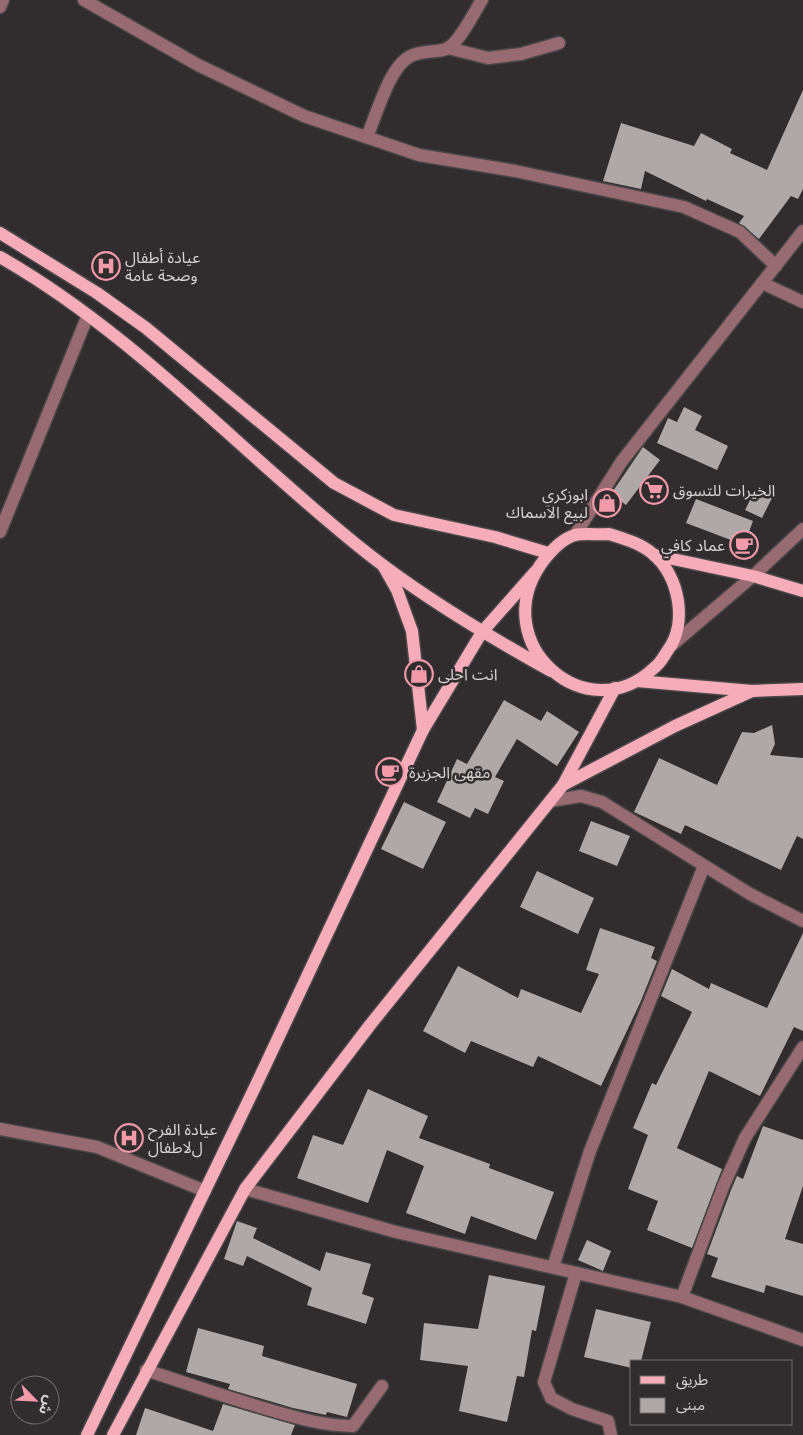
<svg xmlns="http://www.w3.org/2000/svg" width="803" height="1435" font-family="'Noto Sans','Noto Sans Arabic',sans-serif">
  <style>
    .building { fill: #afa8a9 }
    .lines { fill: none; stroke-linecap: round; stroke-linejoin: round }
    .minor-casing { stroke: #4b4748; stroke-width: 15 }
    .major-casing { stroke: #4b4748; stroke-width: 15 }
    .minor { stroke: #986b72; stroke-width: 12 }
    .major { stroke: #f7adb9; stroke-width: 12 }
    .labels { text-anchor: middle; dominant-baseline: central; stroke-width: 5; stroke-linejoin: round; paint-order: stroke }
    .poi-label { font-size: 16px; fill: #d6d3d3; stroke: #312c2d; text-anchor: start }
  </style>
  <rect width="100%" height="100%" fill="#312c2d"/>
  <g class="building">
    <polygon points="803,90 803,189 798,199 791,196 759,239 739,223 744,216 707,199 706,201 645,171 641,189 603,181 621,123 694,146 701,133 732,149 730,153 767,170"/>
    <polygon points="684,407 702,416 695,430 728,446 717,470 657,443 668,418 677,422"/>
    <polygon points="643,447 660,460 626,505 611,494"/>
    <polygon points="755,490 772,498 762,518 745,510"/>
    <polygon points="696,499 753,521 744,545 686,523"/>
    <polygon points="504,700 541,721 547,711 579,732 557,766 517,739 495,777 504,781 488,814 475,808 470,818 437,802 457,759 467,764"/>
    <polygon points="772,725 775,744 770,755 803,758 803,839 797,836 781,870 685,825 681,834 634,812 659,758 717,785 742,732 754,733"/>
    <polygon points="404,802 446,822 423,869 381,849"/>
    <polygon points="591,821 630,836 617,866 579,851"/>
    <polygon points="537,871 594,898 578,934 520,907"/>
    <polygon points="600,928 655,947 651,958 657,961 640,1003 601,1086 538,1056 533,1067 471,1041 465,1053 423,1031 458,966 518,998 521,989 581,1013 599,974 586,970"/>
    <polygon points="803,933 803,1031 794,1027 760,1096 709,1071 677,1148 722,1169 692,1248 647,1230 658,1201 628,1189 648,1135 633,1128 652,1083 656,1085 692,1012 661,996 672,969 709,989 711,983 767,1008"/>
    <polygon points="368,1089 428,1116 419,1138 490,1164 489,1168 554,1192 536,1240 471,1216 465,1234 406,1213 424,1166 387,1150 368,1203 297,1178 313,1135 343,1145"/>
    <polygon points="763,1126 803,1140 803,1186 785,1239 803,1244 803,1296 766,1285 764,1293 711,1277 718,1258 707,1254 731,1190 737,1176 743,1179"/>
    <polygon points="237,1221 257,1228 253,1238 320,1271 326,1252 371,1264 362,1294 374,1298 366,1324 307,1305 312,1288 247,1256 243,1266 224,1259"/>
    <polygon points="587,1240 611,1251 603,1271 578,1260"/>
    <polygon points="489,1275 545,1286 536,1331 532,1330 524,1377 517,1376 507,1422 459,1411 468,1366 420,1360 424,1323 478,1329"/>
    <polygon points="596,1309 651,1322 641,1361 632,1361 632,1368 584,1357"/>
    <polygon points="198,1328 264,1346 262,1356 357,1384 347,1417 327,1412 326,1415 293,1408 228,1389 230,1384 186,1372"/>
    <polygon points="223,1404 295,1425 291,1435 136,1435 145,1408 213,1431"/>
  </g>
  <g class="lines">
    <defs>
      <g id="minor">
        <polyline points="84,0 198,65 304,116 419,155 515,171 684,207 740,232 776,266"/>
        <polyline points="0,7 3,0"/>
        <polyline points="448,48 488,58 521,54 559,43"/>
        <path d="M367,137C376,116 389,68 409,57C420,50 435,53 446,49C459,44 474,12 482,0"/>
        <polyline points="762,283 803,302"/>
        <polyline points="0,532 88,315"/>
        <polyline points="575,535 622,461 803,231"/>
        <polyline points="672,645 753,576 803,529"/>
        <polyline points="550,801 581,796 602,802 750,894 803,921"/>
        <polyline points="0,1129 97,1147 205,1191"/>
        <polyline points="245,1189 396,1232 682,1297 803,1340"/>
        <polyline points="553,1267 590,1151 704,866"/>
        <polyline points="576,1273 544,1382 551,1398 572,1409 608,1421 611,1435"/>
        <polyline points="682,1297 723,1187 745,1138 803,1047"/>
        <path d="M146,1370C188,1384 229,1398 270,1410C297,1418 325,1426 353,1426L382,1386"/>
      </g>
      <g id="major">
        <polyline points="0,233 97,293 146,328 334,483 394,515 495,537 548,553"/>
        <path d="M0,257C137,335 244,456 367,553C424,598 488,636 551,671"/>
        <path d="M609,534C625,539 640,543 653,554C679,575 688,623 668,650C664,656 660,664 654,668C587,732 486,644 541,564C549,553 561,539 575,535C585,533 599,535 609,534Z"/>
        <polyline points="654,555 753,576 803,591"/>
        <polyline points="384,567 397,590 412,631 423,730"/>
        <polyline points="637,681 752,691 803,689"/>
        <polyline points="563,785 675,726 752,691"/>
        <polyline points="87,1435 256,1085 423,730 482,632 535,572"/>
        <polyline points="113,1435 245,1189 370,1025 563,785 615,688"/>
      </g>
    </defs>
    <use href="#minor" class="minor-casing"/>
    <use href="#major" class="major-casing"/>
    <use href="#minor" class="minor"/>
    <use href="#major" class="major"/>
  </g>
  <defs>
    <symbol id="hospital-ring" viewBox="-11 -11 22 22"><circle r="9.5" fill="#312c2d" stroke="#f39aaa" stroke-width="1.5"/><path d="M-5-5h3v3.5h4V-5h3V5h-3V1.5h-4V5h-3Z" fill="#f39aaa"/></symbol>
    <symbol id="supermarket-ring" viewBox="-11 -11 22 22"><circle r="9.5" fill="#312c2d" stroke="#f39aaa" stroke-width="1.5"/><path d="M-6-5.5h2.5l.6 2H6L4.5 2H-2.5L-4.4-4H-6ZM-1.5 3.2a1.3 1.3 0 1 0 .1 0ZM3 3.2a1.3 1.3 0 1 0 .1 0Z" fill="#f39aaa"/></symbol>
    <symbol id="shop-ring" viewBox="-11 -11 22 22"><circle r="9.5" fill="#312c2d" stroke="#f39aaa" stroke-width="1.5"/><path d="M-5-2.5h2.3a2.7 3.5 0 0 1 5.4 0H5L5.5 6h-11ZM-1.5-2.5h3a1.5 2.3 0 0 0-3 0Z" fill="#f39aaa"/></symbol>
    <symbol id="cafe-ring" viewBox="-11 -11 22 22"><circle r="9.5" fill="#312c2d" stroke="#f39aaa" stroke-width="1.5"/><path d="M-5.5-4.5H6V0H3Q3 3.5 0 3.5H-2.5Q-5.5 3.5-5.5 0ZM3-3.2v2h1.7v-2ZM-6 4.5H4V6H-6Z" fill="#f39aaa"/></symbol>
  </defs>
  <g fill-rule="evenodd">
    <use href="#hospital-ring" x="90" y="250" width="32" height="32"/>
    <use href="#supermarket-ring" x="638" y="474" width="32" height="32"/>
    <use href="#shop-ring" x="591" y="487" width="32" height="32"/>
    <use href="#cafe-ring" x="728" y="529" width="32" height="32"/>
    <use href="#shop-ring" x="403" y="658" width="32" height="32"/>
    <use href="#cafe-ring" x="374" y="756" width="32" height="32"/>
    <use href="#hospital-ring" x="113" y="1122" width="32" height="32"/>
  </g>
  <g class="labels">
    <g class="poi-label">
      <text x="125" y="257">عيادة أطفال<tspan x="125" dy="18">وصحة عامة</tspan></text>
      <text x="673" y="490">الخيرات للتسوق</text>
      <text x="588" y="494" text-anchor="end">ابوزكري<tspan x="588" dy="18">لبيع اﻻسماك</tspan></text>
      <text x="725" y="545" text-anchor="end">عماد كافي</text>
      <text x="438" y="674">انت احلى</text>
      <text x="409" y="772">مقهى الجزيرة</text>
      <text x="148" y="1129">عيادة الفرح<tspan x="148" dy="18">لﻻطفال</tspan></text>
    </g>
  </g>
  <rect x="630" y="1360" width="162" height="65" fill="#312c2d" stroke="#736f6f"/>
  <rect x="640" y="1376" width="25" height="8" fill="#f7adb9" stroke="#736f6f"/>
  <text x="676" y="1385" font-size="15" fill="#d6d3d3">طريق</text>
  <rect x="640" y="1398" width="25" height="15" fill="#afa8a9" stroke="#736f6f"/>
  <text x="676" y="1410" font-size="15" fill="#d6d3d3">مبنى</text>
  <g transform="translate(35 1400) rotate(114)"><circle r="24" fill="#312c2d" stroke="#736f6f"/>
  <path d="M0-4L9 19L0 12L-9 19Z" fill="#f39aaa"/>
  <text y="-8" font-size="14" font-weight="bold" text-anchor="middle" fill="#d6d3d3">ش</text>
  </g>
</svg>
